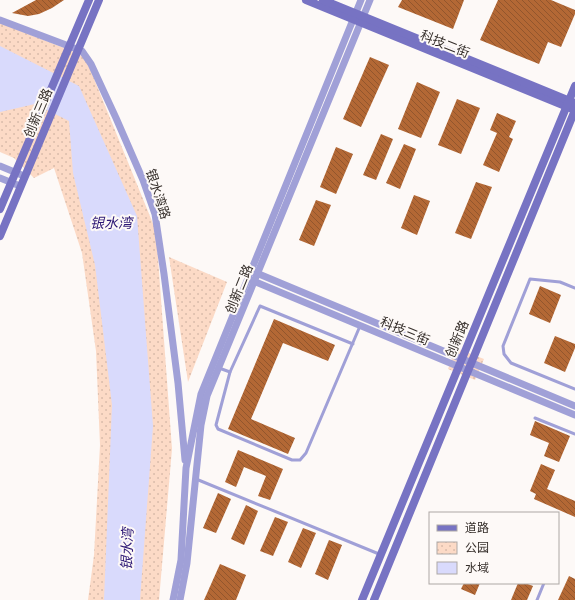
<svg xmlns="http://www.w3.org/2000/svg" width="575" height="600" font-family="Helvetica,'Noto Sans SC',sans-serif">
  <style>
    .park { fill: url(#park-dots) }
    .water { fill: #d9dafc }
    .building { fill: url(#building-back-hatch) }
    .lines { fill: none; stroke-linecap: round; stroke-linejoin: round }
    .service { stroke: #a0a0d7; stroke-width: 3 }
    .tertiary { stroke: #a0a0d7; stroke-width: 7 }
    .secondary { stroke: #7773c3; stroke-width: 8 }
    .labels { text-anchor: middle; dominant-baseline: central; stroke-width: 4; stroke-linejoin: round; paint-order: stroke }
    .street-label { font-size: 13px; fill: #362f2b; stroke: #fdf9f7 }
    .water-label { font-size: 14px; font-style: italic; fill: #2d1875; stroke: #fdf9f7 }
  </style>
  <defs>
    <pattern id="park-dots" width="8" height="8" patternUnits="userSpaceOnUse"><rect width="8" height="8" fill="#fcdac6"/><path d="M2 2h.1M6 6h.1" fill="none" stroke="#d9bbaa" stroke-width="1.8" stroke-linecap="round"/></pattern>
    <pattern id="building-back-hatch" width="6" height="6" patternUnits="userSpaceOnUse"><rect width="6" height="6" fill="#b36835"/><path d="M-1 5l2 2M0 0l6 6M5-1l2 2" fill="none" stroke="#92562d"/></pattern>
  </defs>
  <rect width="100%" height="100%" fill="#fdf9f7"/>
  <g class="park">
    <polygon points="0,23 77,53 86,59 156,231 172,449 159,600 88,600 94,555 100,445 96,351 82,253 54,168 34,178 14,158 0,152"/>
    <polygon points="169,257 227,282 188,382"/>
    <polygon points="456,348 484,359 475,380 448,369"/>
  </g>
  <polygon class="water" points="0,46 79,86 137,216 153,426 140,600 104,600 112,405 95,265 73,173 69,121 35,104 0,112"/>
  <g class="building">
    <polygon points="36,0 64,0 52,8 39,14 28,16 12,13"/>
    <polygon points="402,0 464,0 453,29 398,7"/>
    <polygon points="498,0 551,0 575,10 575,14 561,47 548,42 539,64 480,40"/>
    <polygon points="370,57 389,65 361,127 343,119"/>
    <polygon points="417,82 440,92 421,138 398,129"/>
    <polygon points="457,99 480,108 461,154 438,145"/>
    <polygon points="497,113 516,121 509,137 513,139 499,172 483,165 497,133 490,130"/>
    <polygon points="381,134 393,139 376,180 363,175"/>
    <polygon points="404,144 416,149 400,189 386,183"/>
    <polygon points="336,147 353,154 336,194 320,187"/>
    <polygon points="476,182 492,187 471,239 455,233"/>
    <polygon points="414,195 430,201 417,235 401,228"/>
    <polygon points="316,200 331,205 314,246 299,240"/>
    <polygon points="540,286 561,295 550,323 529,314"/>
    <polygon points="274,319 335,345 328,361 283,343 251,419 295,438 288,454 228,429"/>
    <polygon points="555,336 575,344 575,348 565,372 544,363"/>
    <polygon points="535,421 570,436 559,462 544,456 549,443 530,435"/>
    <polygon points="238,450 283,469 270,500 258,496 266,476 244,467 236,487 225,482"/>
    <polygon points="541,464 555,470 547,489 575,501 575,517 534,499 536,494 530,491"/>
    <polygon points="218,493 231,499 216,533 203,528"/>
    <polygon points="246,505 258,511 244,545 231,539"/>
    <polygon points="275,517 288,522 273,556 260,551"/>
    <polygon points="303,528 316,533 301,568 288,562"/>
    <polygon points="329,540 342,545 328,580 315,574"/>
    <polygon points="220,564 246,575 236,600 204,600"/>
    <polygon points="569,576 575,579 575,600 558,600"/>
    <polygon points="464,583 480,583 475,595 461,589"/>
    <polygon points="518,583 525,583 533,586 527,600 511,600"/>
  </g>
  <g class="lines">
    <g class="service">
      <polyline points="575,288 560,282 530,279 503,346 504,354 511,363 575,389"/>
      <polyline points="353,344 260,306 230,372 216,425 218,429 292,460 300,460 306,453 360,326"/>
      <polyline points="219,368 230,372"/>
      <polyline points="535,418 575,434"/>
      <polyline points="196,479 379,554"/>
      <polyline points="537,600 544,583"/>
    </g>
    <g class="tertiary">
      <polyline points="0,20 82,51 91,64 116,118 143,180 155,214 164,274 178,383 185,460"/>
      <polyline points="0,166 24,176"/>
      <polyline points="0,178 20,186"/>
      <polyline points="254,272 575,406"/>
      <polyline points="251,280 575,415"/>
      <polyline points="173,600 181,560 186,468 201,394 361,0"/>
      <polyline points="180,600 187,563 201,425 207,396 370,0"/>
    </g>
    <g class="secondary">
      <polyline points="306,0 575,110 374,600"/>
      <polyline points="323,0 575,103"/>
      <polyline points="0,209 89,0"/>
      <polyline points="0,236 99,0"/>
      <polyline points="362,600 575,86"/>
    </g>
  </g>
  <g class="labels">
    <g class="street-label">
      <text transform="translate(445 44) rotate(22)">科技二街</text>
      <text transform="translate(38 113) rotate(-67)">创新三路</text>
      <text transform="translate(158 194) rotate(72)">银水湾路</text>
      <text transform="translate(239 289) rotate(-68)">创新二路</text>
      <text transform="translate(405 331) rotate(23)">科技三街</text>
      <text transform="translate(457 339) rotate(-67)">创新路</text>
    </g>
    <g class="water-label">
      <text x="111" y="223">银水湾</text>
      <text transform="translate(127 549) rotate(-88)">银水湾</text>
    </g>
  </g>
  <rect x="429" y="512" width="130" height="72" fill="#fdf9f7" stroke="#ada8a5"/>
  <rect x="437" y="525" width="20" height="6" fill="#7773c3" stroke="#ada8a5"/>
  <text x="465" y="532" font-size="12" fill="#362f2b">道路</text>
  <rect x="437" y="542" width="20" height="12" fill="url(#park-dots)" stroke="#ada8a5"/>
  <text x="465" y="552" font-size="12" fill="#362f2b">公园</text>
  <rect x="437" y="562" width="20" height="12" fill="#d9dafc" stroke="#ada8a5"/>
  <text x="465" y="572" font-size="12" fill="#362f2b">水域</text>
</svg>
